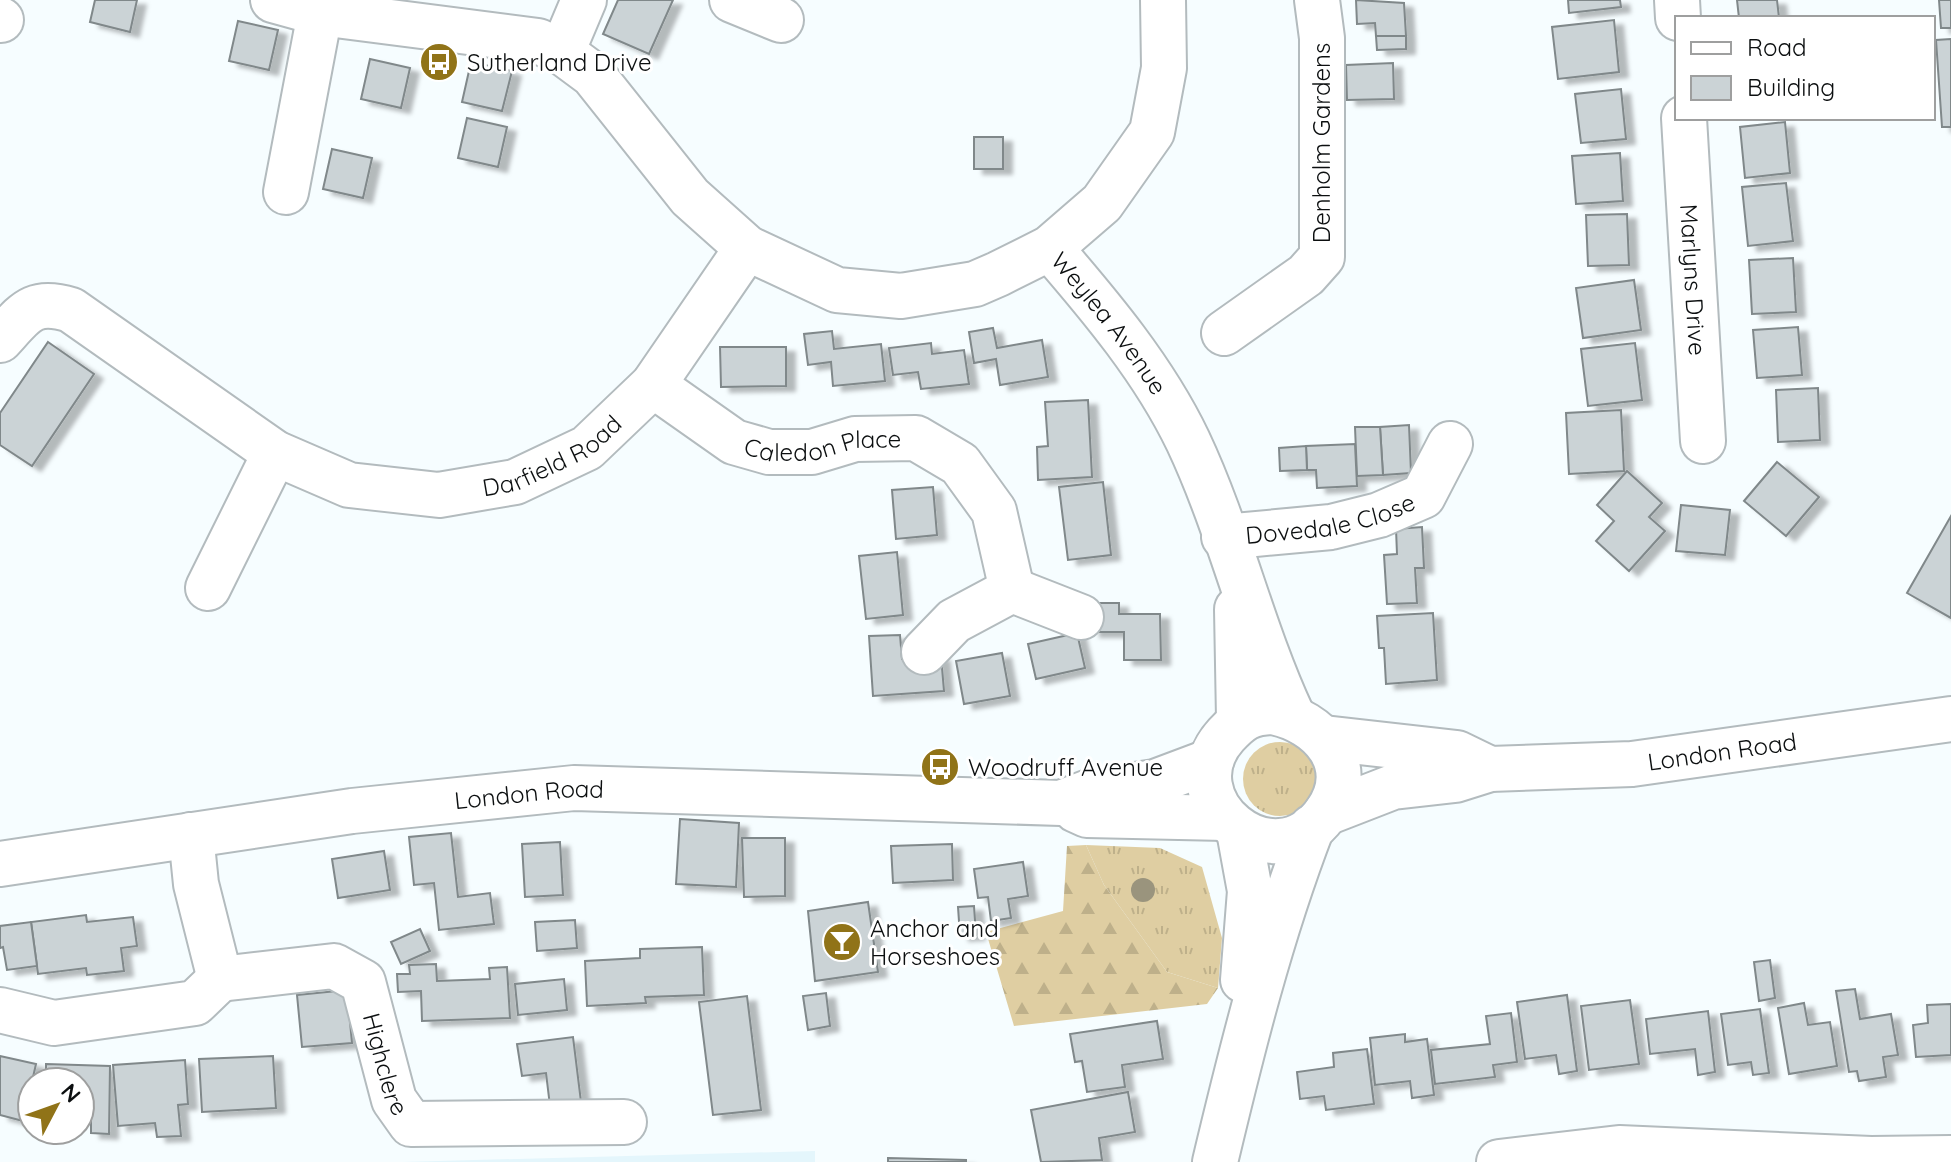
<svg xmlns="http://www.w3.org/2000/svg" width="1951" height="1162" font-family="Quicksand,sans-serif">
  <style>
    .built { fill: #e4f6fc }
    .grass { fill: url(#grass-tufts) }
    .forest { fill: url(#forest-firs) }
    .building { fill: #cbd3d6; stroke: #80888a; stroke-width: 2; filter: url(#shadow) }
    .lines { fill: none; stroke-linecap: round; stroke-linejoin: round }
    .minor-casing { stroke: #b3bbbe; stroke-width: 48 }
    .major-casing { stroke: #b3bbbe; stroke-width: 48 }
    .minor { stroke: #fff; stroke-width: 44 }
    .major { stroke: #fff; stroke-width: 44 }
    .tree { fill: #9a947d }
    .labels { text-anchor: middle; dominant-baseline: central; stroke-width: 6; stroke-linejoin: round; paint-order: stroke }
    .poi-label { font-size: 24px; fill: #0c0f10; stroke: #fff; text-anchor: start }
    .street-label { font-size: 24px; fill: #0c0f10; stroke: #fff }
  </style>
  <defs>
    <pattern id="grass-tufts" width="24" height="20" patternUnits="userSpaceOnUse" patternTransform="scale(2)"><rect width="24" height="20" fill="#dfcea2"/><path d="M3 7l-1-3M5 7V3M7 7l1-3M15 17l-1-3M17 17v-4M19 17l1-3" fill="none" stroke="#beb08a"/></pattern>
    <pattern id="forest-firs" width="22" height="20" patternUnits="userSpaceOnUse" patternTransform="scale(2)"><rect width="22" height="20" fill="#dfcea2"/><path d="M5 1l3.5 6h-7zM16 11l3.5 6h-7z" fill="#beb08a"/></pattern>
    <filter id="shadow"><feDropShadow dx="9" dy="5" stdDeviation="2" flood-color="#0004"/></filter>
  </defs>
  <rect width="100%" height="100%" fill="#f6fdff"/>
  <polygon class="built" points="815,1151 815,1162 402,1162"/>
  <g class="grass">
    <circle cx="1280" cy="779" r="37"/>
    <polygon points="1086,845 1160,848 1202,867 1222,938 1218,988 1167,972 1104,885"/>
  </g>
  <polygon class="forest" points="1086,845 1104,885 1167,972 1218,988 1207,1004 1014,1026 986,932 1063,911 1067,846"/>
  <g class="building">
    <polygon points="95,0 137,0 130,32 90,22"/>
    <polygon points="618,0 673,0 649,54 603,34"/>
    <polygon points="1356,0 1404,3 1406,36 1376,36 1375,23 1357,24"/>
    <polygon points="1568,0 1620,0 1621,7 1569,13"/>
    <polygon points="1737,0 1777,0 1779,18 1739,18"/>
    <polygon points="1939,0 1951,0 1951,28 1941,28"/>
    <polygon points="1614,20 1619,72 1558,79 1552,27"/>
    <polygon points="238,21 278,30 269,70 229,61"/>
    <polygon points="1376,36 1406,36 1406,49 1377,50"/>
    <polygon points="1951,39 1951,127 1942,127 1936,40"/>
    <polygon points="370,59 410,68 401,108 361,99"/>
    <polygon points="471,62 512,71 502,111 462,102"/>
    <polygon points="1393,63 1394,99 1347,100 1346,65"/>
    <polygon points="1621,89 1626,139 1581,143 1575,94"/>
    <polygon points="467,118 507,127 498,167 458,158"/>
    <polygon points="1785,122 1790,173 1745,178 1740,127"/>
    <rect x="974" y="137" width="29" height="32"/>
    <polygon points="332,149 372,158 363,198 323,189"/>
    <polygon points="1620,153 1623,201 1576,204 1572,156"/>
    <polygon points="1786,183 1793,241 1748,246 1742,187"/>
    <polygon points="1627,214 1629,265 1588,266 1586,215"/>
    <polygon points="1793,258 1796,312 1752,314 1749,260"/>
    <polygon points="1634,280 1641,330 1583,338 1576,288"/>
    <polygon points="1798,327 1802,375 1757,378 1753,330"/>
    <polygon points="993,328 997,348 1042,340 1048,377 1000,385 996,359 974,363 969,332"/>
    <polygon points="832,331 834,349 881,344 885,381 833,386 831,362 808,365 804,334"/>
    <polygon points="48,342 94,374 32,466 0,445 0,413"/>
    <polygon points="931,343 932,354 964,350 969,384 921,389 918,372 893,375 889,348"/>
    <polygon points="1635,343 1642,400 1588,406 1581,349"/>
    <polygon points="720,347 786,347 786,386 721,387"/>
    <polygon points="1818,388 1820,440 1778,442 1776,390"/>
    <polygon points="1088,400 1092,477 1038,480 1037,447 1048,446 1045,402"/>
    <polygon points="1621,410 1624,471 1569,474 1566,413"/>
    <polygon points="1409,425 1411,473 1383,475 1380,427"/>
    <polygon points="1355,427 1380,427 1383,475 1357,476"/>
    <polygon points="1355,444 1357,486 1317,488 1316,470 1307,470 1306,446"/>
    <polygon points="1306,446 1307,470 1280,471 1279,448"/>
    <polygon points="1777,462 1819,497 1786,536 1744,501"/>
    <polygon points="1627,471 1662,503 1649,517 1665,531 1629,571 1596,541 1614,521 1597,505"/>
    <polygon points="1103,482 1111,555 1068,560 1059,487"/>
    <polygon points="933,487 937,535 896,539 892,490"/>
    <polygon points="1681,505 1730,510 1725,555 1676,551"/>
    <polygon points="1951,516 1951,618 1907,593"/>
    <polygon points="1422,527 1424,568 1415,568 1417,603 1387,604 1384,555 1397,554 1396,529"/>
    <polygon points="897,552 903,615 866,619 859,556"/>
    <polygon points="1091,603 1119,603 1119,614 1160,614 1161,660 1124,660 1124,632 1091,632"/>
    <polygon points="1433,613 1437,680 1386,684 1384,648 1379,648 1377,616"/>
    <polygon points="1077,633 1085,668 1036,679 1028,644"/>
    <polygon points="900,635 902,659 941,656 944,691 873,696 869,636"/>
    <polygon points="1002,653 1010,696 964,704 956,661"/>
    <polygon points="680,819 739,823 736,887 676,884"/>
    <polygon points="451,833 458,897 490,893 494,924 439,930 434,883 414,885 409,837"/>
    <polygon points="742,838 785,838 785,896 744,897"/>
    <polygon points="560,842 563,895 525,897 522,844"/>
    <polygon points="952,844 953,880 893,883 891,846"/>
    <polygon points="384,851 390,890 338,898 332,859"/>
    <polygon points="1023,862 1028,896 1008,899 1011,918 991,921 988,897 978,898 974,869"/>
    <polygon points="868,902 878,972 815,981 808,911"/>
    <polygon points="974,906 976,935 960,936 958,907"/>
    <polygon points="86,915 87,922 133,917 137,946 121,948 124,971 87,975 86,968 38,974 31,922"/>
    <polygon points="575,920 577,948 537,951 535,922"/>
    <polygon points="31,922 37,966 7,970 3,947 0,948 0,926"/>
    <polygon points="420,929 430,951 401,964 391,942"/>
    <polygon points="702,947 704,995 645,997 646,1003 587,1006 585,961 640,958 640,949"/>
    <polygon points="1770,960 1775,998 1759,1001 1754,962"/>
    <polygon points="436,964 437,981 490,979 489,968 507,967 510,1018 422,1021 421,991 398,992 397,974 410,974 409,965"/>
    <polygon points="564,979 567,1010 518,1015 515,984"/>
    <polygon points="1855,989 1860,1019 1891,1014 1898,1055 1883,1057 1886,1077 1859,1081 1857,1071 1849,1072 1836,991"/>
    <polygon points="347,990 352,1043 302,1047 297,995"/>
    <polygon points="826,993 830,1026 808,1030 803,996"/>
    <polygon points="1567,995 1577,1071 1559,1074 1556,1055 1525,1059 1517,1002"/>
    <polygon points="747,996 761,1110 713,1115 699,1002"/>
    <polygon points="1630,1000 1639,1064 1589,1070 1581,1006"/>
    <polygon points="1804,1003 1808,1025 1830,1022 1837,1066 1789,1074 1778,1008"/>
    <polygon points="1951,1004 1951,1055 1916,1057 1913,1025 1928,1023 1927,1005"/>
    <polygon points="1760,1009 1769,1073 1753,1075 1751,1062 1728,1065 1721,1014"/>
    <polygon points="1708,1011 1715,1072 1698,1075 1695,1049 1650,1054 1646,1019"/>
    <polygon points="1511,1013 1517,1062 1493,1065 1495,1077 1435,1084 1431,1050 1490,1044 1486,1016"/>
    <polygon points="1157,1021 1163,1059 1122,1065 1125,1087 1087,1092 1082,1061 1075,1062 1070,1034"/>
    <polygon points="1405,1034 1405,1042 1427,1039 1434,1095 1412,1098 1410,1081 1375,1085 1370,1038"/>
    <polygon points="573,1037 581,1102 550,1106 546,1073 522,1076 517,1044"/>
    <polygon points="1367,1049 1374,1104 1326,1110 1324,1096 1300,1099 1297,1072 1334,1067 1333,1053"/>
    <polygon points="0,1056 36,1064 23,1121 0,1115"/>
    <polygon points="273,1056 276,1108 202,1112 199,1059"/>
    <polygon points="185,1060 188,1104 178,1105 181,1136 157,1137 155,1123 118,1126 113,1065"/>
    <polygon points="46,1064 110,1066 109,1134 91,1133 91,1118 80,1118 80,1082 46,1082"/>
    <polygon points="1128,1092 1135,1132 1099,1138 1102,1160 1041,1162 1031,1110"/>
    <polygon points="888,1158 966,1160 966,1162 888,1162"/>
  </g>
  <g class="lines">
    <defs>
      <g id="minor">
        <polyline points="273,0 320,13 538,41 562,52 593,75 690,197 747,248 837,290 901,296 975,284 998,274 1050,248 1102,203 1152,132 1164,68 1163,0"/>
        <polyline points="732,0 781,20"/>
        <polyline points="1677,0 1678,18"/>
        <polyline points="0,20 1,20"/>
        <polyline points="562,52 584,0"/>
        <path id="s1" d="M1684,118L1703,441"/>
        <polyline points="286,192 320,13"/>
        <path id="s2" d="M1050,248C1101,307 1154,370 1188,441C1230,530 1251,627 1292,715"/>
        <polyline points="1224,333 1306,275 1322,257 1322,38 1317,0"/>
        <path id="s3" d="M0,340C25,313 32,298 71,310L275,453L349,485L439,495L515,482L587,448L653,385L747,248"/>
        <path id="s4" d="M653,385L734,442L769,452H812L855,439L916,438L960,464L994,511L1012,590"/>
        <path id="s5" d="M1224,537L1331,527L1379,515L1423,496L1450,444"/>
        <polyline points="208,588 275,453"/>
        <polyline points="1237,609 1239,719"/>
        <polyline points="924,652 954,621 1012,590 1081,617"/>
        <polyline points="1239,831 1250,891 1243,980"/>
        <path id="s6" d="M191,835L196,884L220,979L334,966L363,982L394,1100L411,1124L624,1122"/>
        <polyline points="0,1010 54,1023 195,1003 220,979"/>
        <path d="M1215,1162C1242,1049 1270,936 1312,827"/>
        <polyline points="1499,1162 1619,1148 1871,1159 1951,1158"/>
      </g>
      <g id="major">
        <path d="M1272,712C1320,721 1360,765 1326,813C1273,887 1168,799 1226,735C1241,719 1249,713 1272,712Z"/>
        <polyline points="1324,738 1457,753 1490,769"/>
        <polyline points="1076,810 1087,815 1225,818"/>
        <path id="s7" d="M1326,813L1393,787L1455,780L1490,769L1632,764L1951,719"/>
        <path id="s8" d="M0,864L352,811L574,788L1061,803L1089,792L1155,782L1211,761"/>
      </g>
    </defs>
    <use href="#minor" class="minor-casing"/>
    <use href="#major" class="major-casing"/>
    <use href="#minor" class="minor"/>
    <use href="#major" class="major"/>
  </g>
  <circle class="tree" cx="1143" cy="890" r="12"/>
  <defs>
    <symbol id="bus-disc" viewBox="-11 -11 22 22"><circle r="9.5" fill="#907318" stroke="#fff"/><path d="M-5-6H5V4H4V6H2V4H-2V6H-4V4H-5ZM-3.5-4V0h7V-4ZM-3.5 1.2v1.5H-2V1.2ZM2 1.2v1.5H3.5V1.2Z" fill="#fff"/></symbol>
    <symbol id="bar-disc" viewBox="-11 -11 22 22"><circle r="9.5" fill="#907318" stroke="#fff"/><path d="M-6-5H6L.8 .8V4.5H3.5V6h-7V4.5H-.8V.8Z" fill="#fff"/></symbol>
  </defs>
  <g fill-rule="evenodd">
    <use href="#bus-disc" x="417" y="40" width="44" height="44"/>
    <use href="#bus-disc" x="918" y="745" width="44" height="44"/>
    <use href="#bar-disc" x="820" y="920" width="44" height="44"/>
  </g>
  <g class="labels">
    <g class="poi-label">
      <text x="467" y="62">Sutherland Drive</text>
      <text x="968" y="767">Woodruff Avenue</text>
      <text x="870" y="928">Anchor and<tspan x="870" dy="28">Horseshoes</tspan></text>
    </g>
    <g class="street-label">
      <text transform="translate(1321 143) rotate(-90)">Denholm Gardens</text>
      <text stroke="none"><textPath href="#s1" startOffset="162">Marlyns Drive</textPath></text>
      <text stroke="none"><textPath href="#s2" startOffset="96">Weylea Avenue</textPath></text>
      <text stroke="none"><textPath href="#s4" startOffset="190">Caledon Place</textPath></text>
      <text stroke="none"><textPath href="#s3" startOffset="626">Darfield Road</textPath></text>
      <text stroke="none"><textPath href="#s5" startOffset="108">Dovedale Close</textPath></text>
      <text stroke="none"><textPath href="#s7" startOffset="404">London Road</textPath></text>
      <text stroke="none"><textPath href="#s8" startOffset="534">London Road</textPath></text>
      <text stroke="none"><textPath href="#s6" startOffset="380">Highclere</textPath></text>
    </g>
  </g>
  <rect x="1675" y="16" width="260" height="104" fill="#ffffff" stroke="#9e9f9f" stroke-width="2"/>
  <rect x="1691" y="42" width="40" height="12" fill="#ffffff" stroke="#9e9f9f" stroke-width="2"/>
  <text x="1747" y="56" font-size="24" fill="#0c0f10">Road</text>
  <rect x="1691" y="76" width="40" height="24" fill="#cbd3d6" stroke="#9e9f9f" stroke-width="2"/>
  <text x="1747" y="96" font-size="24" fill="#0c0f10">Building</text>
  <g transform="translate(56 1106) rotate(49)"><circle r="38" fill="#ffffff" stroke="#9e9f9f" stroke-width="2"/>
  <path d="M0-6L14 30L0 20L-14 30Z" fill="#907318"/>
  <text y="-12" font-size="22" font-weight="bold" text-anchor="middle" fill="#0c0f10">N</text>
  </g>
</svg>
